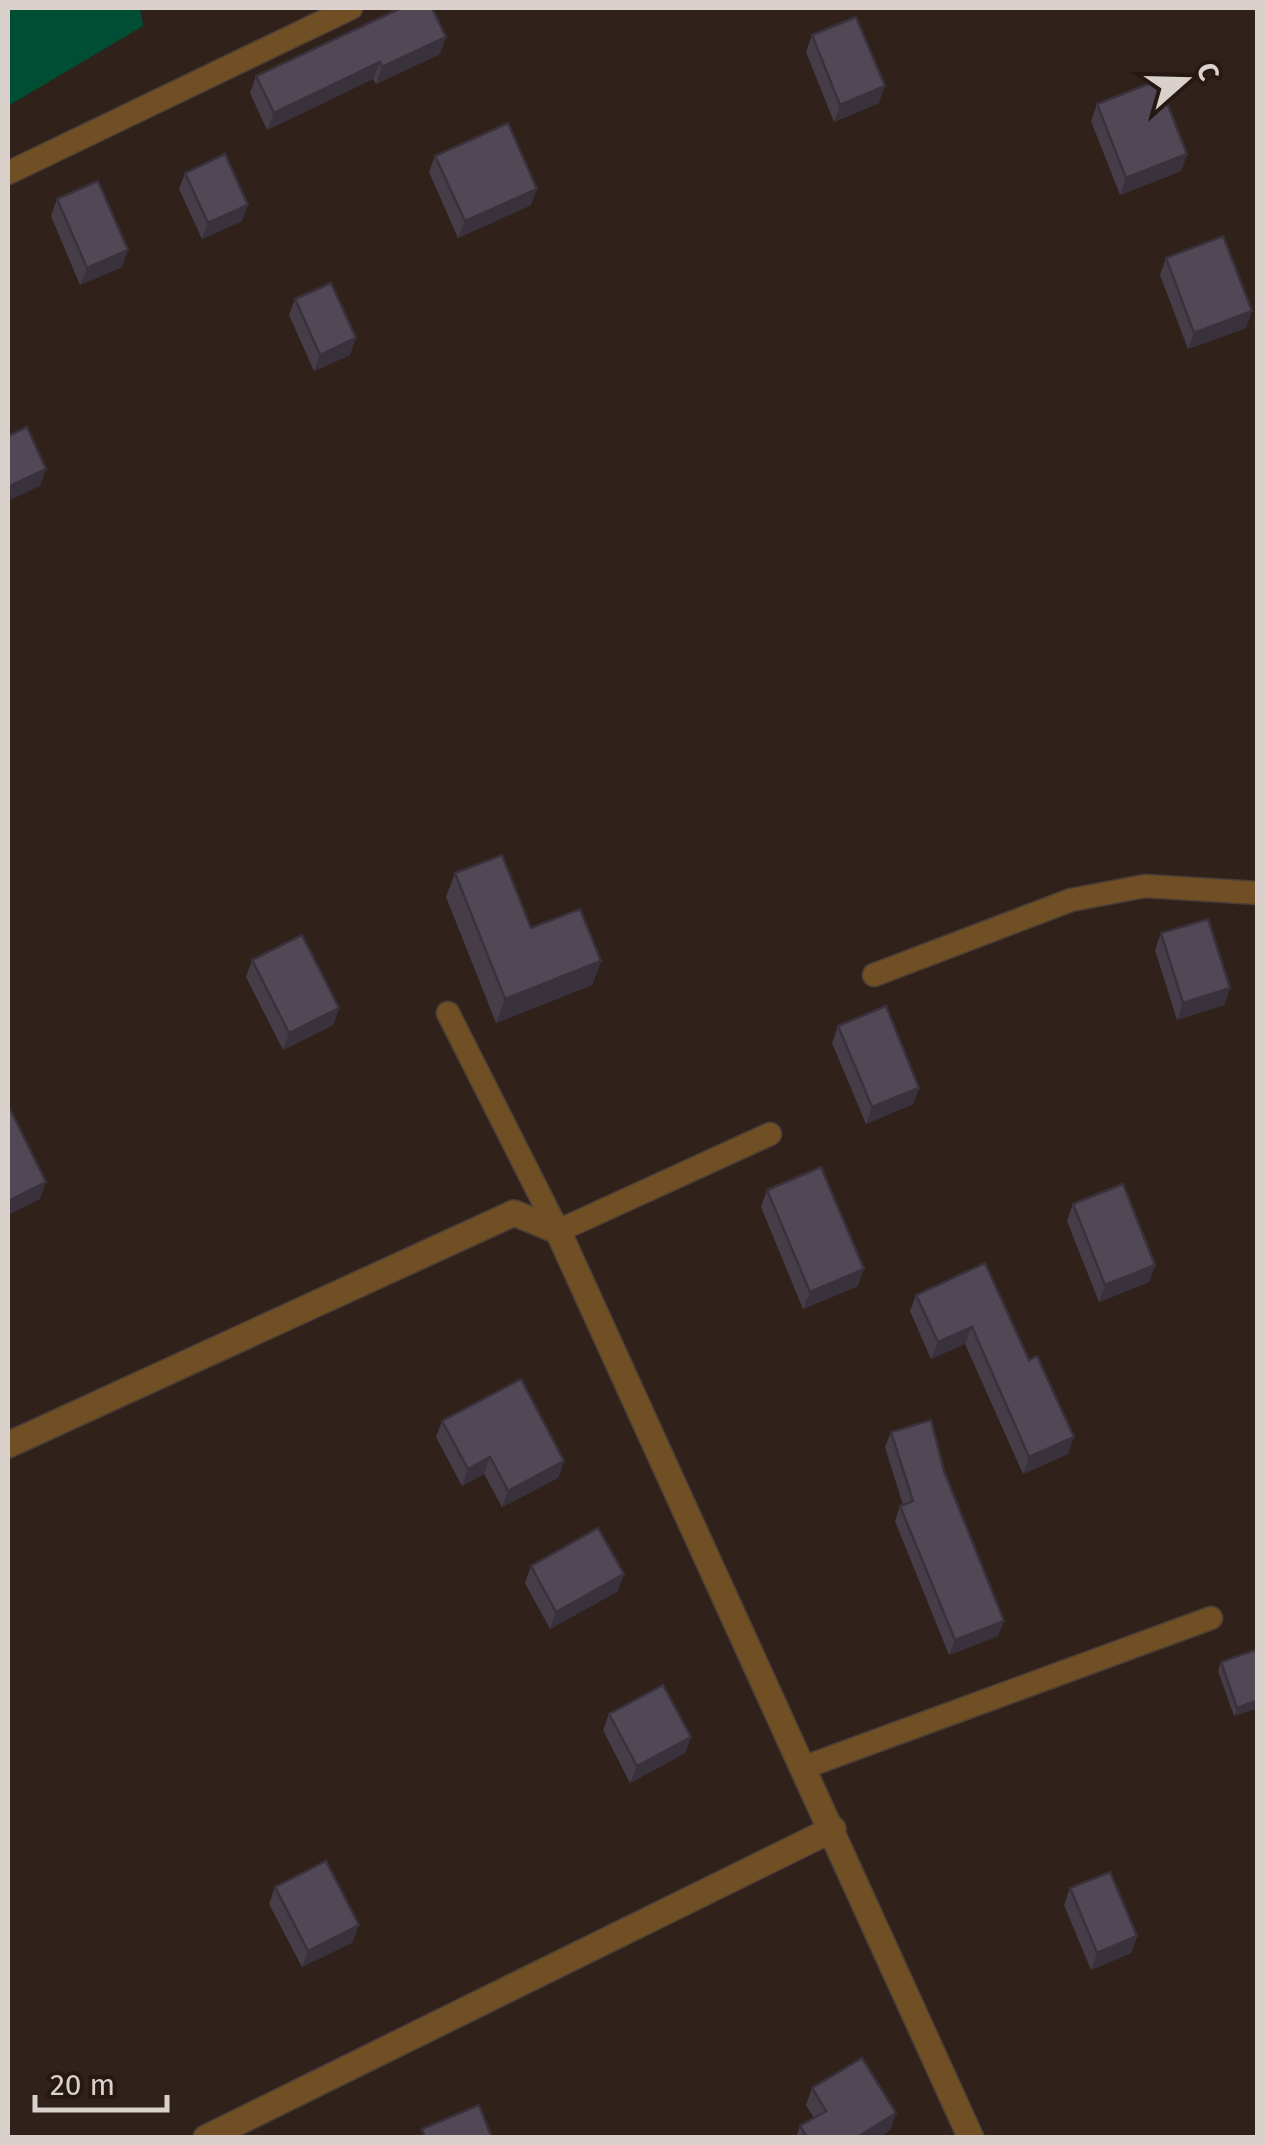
<svg xmlns="http://www.w3.org/2000/svg" width="1265" height="2145" font-family="'Fira Sans',sans-serif">
  <style>
    .green { fill: #004e34 }
    .lines { fill: none; stroke-linecap: round; stroke-linejoin: round }
    .service-casing { stroke: #4b3e37; stroke-width: 25 }
    .minor-casing { stroke: #4b3e37; stroke-width: 28 }
    .service { stroke: #6f4f23; stroke-width: 22 }
    .minor { stroke: #6f4f23; stroke-width: 25 }
    .wall { fill: #463d49 }
    .shaded-wall { fill: #39323c }
    .building { fill: #514755; stroke: #39323c; stroke-width: 2.5 }
  </style>
  <rect width="100%" height="100%" fill="#30221b"/>
  <polygon class="green" points="8,8 140,8 143,26 8,106"/>
  <g class="lines">
    <defs>
      <g id="service">
        <polyline points="8,173 351,8"/>
        <polyline points="874,975 1071,900 1145,886 1258,893"/>
        <polyline points="448,1013 558,1231 770,1134"/>
        <polyline points="805,1767 1211,1618"/>
      </g>
      <g id="minor">
        <polyline points="8,1445 514,1213 558,1231 971,2138"/>
        <polyline points="206,2138 833,1829"/>
      </g>
    </defs>
    <use href="#service" class="service-casing"/>
    <use href="#minor" class="minor-casing"/>
    <use href="#service" class="service"/>
    <use href="#minor" class="minor"/>
  </g>
  <g class="wall">
    <polygon points="812,35 879,103 834,122 806,52"/>
    <polygon points="440,54 376,84 373,79 267,130 250,93 256,76"/>
    <polygon points="1097,104 1187,154 1181,171 1120,195 1091,121"/>
    <polygon points="435,156 531,205 458,238 429,172"/>
    <polygon points="185,173 242,221 202,239 179,189"/>
    <polygon points="57,199 122,267 80,285 51,216"/>
    <polygon points="1166,258 1246,328 1188,349 1160,275"/>
    <polygon points="295,299 350,355 314,371 289,315"/>
    <polygon points="455,873 531,928 601,961 592,985 496,1023 446,897"/>
    <polygon points="1161,933 1230,988 1224,1005 1177,1020 1155,950"/>
    <polygon points="252,960 339,1008 333,1025 283,1050 246,977"/>
    <polygon points="838,1026 919,1088 913,1104 866,1124 832,1043"/>
    <polygon points="767,1190 858,1286 803,1309 761,1207"/>
    <polygon points="1073,1204 1155,1265 1149,1282 1099,1302 1067,1221"/>
    <polygon points="916,1295 1029,1360 1068,1454 1023,1474 965,1344 931,1359 910,1311"/>
    <polygon points="442,1421 564,1461 558,1478 502,1507 484,1474 462,1486 436,1437"/>
    <polygon points="891,1432 944,1471 1004,1621 998,1636 949,1655 895,1521 900,1506 903,1505 885,1447"/>
    <polygon points="531,1566 618,1591 550,1629 525,1583"/>
    <polygon points="1221,1662 1258,1708 1234,1716 1218,1671"/>
    <polygon points="609,1714 691,1737 685,1753 630,1783 603,1730"/>
    <polygon points="275,1887 353,1942 302,1967 269,1904"/>
    <polygon points="1070,1888 1137,1936 1131,1953 1091,1970 1064,1905"/>
    <polygon points="812,2088 896,2113 890,2130 878,2138 796,2138 800,2126 814,2118 806,2105"/>
  </g>
  <g class="shaded-wall">
    <polygon points="446,37 440,54 376,84 382,67"/>
    <polygon points="380,62 373,79 267,130 274,113"/>
    <polygon points="885,86 879,103 834,122 840,105"/>
    <polygon points="1187,154 1181,171 1120,195 1126,178"/>
    <polygon points="537,189 531,205 458,238 465,221"/>
    <polygon points="248,205 242,221 202,239 208,223"/>
    <polygon points="128,250 122,267 80,285 87,268"/>
    <polygon points="1252,311 1246,328 1188,349 1194,333"/>
    <polygon points="356,338 350,355 314,371 320,355"/>
    <polygon points="46,469 40,486 8,501 8,487"/>
    <polygon points="601,961 592,985 496,1023 505,999"/>
    <polygon points="1230,988 1224,1005 1177,1020 1183,1003"/>
    <polygon points="339,1008 333,1025 283,1050 289,1033"/>
    <polygon points="919,1088 913,1104 866,1124 872,1107"/>
    <polygon points="46,1182 40,1199 8,1215 8,1201"/>
    <polygon points="1155,1265 1149,1282 1099,1302 1105,1285"/>
    <polygon points="864,1269 858,1286 803,1309 810,1292"/>
    <polygon points="972,1327 965,1344 931,1359 938,1342"/>
    <polygon points="1074,1437 1068,1454 1023,1474 1029,1457"/>
    <polygon points="490,1457 484,1474 462,1486 468,1469"/>
    <polygon points="564,1461 558,1478 502,1507 508,1491"/>
    <polygon points="624,1574 618,1591 550,1629 556,1612"/>
    <polygon points="1004,1621 998,1636 949,1655 955,1640"/>
    <polygon points="1258,1700 1258,1708 1234,1716 1237,1708"/>
    <polygon points="691,1737 685,1753 630,1783 637,1766"/>
    <polygon points="359,1925 353,1942 302,1967 308,1951"/>
    <polygon points="1137,1936 1131,1953 1091,1970 1097,1953"/>
    <polygon points="896,2113 890,2130 878,2138 856,2138"/>
  </g>
  <g class="building">
    <polygon points="401,8 432,8 446,37 382,67 380,62 274,113 256,76"/>
    <polygon points="856,17 885,86 840,105 812,35"/>
    <polygon points="1158,80 1187,154 1126,178 1097,104"/>
    <polygon points="508,123 537,189 465,221 435,156"/>
    <polygon points="225,154 248,205 208,223 185,173"/>
    <polygon points="98,181 128,250 87,268 57,199"/>
    <polygon points="1223,236 1252,311 1194,333 1166,258"/>
    <polygon points="331,283 356,338 320,355 295,299"/>
    <polygon points="27,427 46,469 8,487 8,436"/>
    <polygon points="502,855 531,928 580,909 601,961 505,999 455,873"/>
    <polygon points="1208,919 1230,988 1183,1003 1161,933"/>
    <polygon points="302,935 339,1008 289,1033 252,960"/>
    <polygon points="886,1006 919,1088 872,1107 838,1026"/>
    <polygon points="8,1105 46,1182 8,1201"/>
    <polygon points="821,1167 864,1269 810,1292 767,1190"/>
    <polygon points="1123,1184 1155,1265 1105,1285 1073,1204"/>
    <polygon points="985,1263 1029,1360 1037,1356 1074,1437 1029,1457 972,1327 938,1342 916,1295"/>
    <polygon points="521,1379 564,1461 508,1491 490,1457 468,1469 442,1421"/>
    <polygon points="931,1420 944,1471 1004,1621 955,1640 900,1506 913,1501 891,1432"/>
    <polygon points="598,1528 624,1574 556,1612 531,1566"/>
    <polygon points="1258,1649 1258,1700 1237,1708 1221,1662"/>
    <polygon points="663,1685 691,1737 637,1766 609,1714"/>
    <polygon points="326,1861 359,1925 308,1951 275,1887"/>
    <polygon points="1110,1872 1137,1936 1097,1953 1070,1888"/>
    <polygon points="862,2058 896,2113 856,2138 807,2138 800,2126 826,2111 812,2088"/>
    <polygon points="479,2105 492,2138 425,2138 422,2129"/>
  </g>
  <rect width="1265" height="2145" fill="none" stroke="#dad0cc" stroke-width="20"/>
  <g transform="translate(1185 80) rotate(70)" stroke="#261812" stroke-width="8" paint-order="stroke">
  <path d="M0-8L18 38L0 25L-18 38Z" fill="#dad0cc"/>
  <text y="-15" font-size="28" font-weight="bold" text-anchor="middle" fill="#dad0cc">С</text>
  </g>
  <path d="M35 2095v15h132v-15" fill="none" stroke="#dad0cc" stroke-width="5"/>
  <text x="50" y="2095" font-size="30" fill="#dad0cc" stroke="#261812" stroke-width="8" paint-order="stroke">20 m</text>
</svg>
